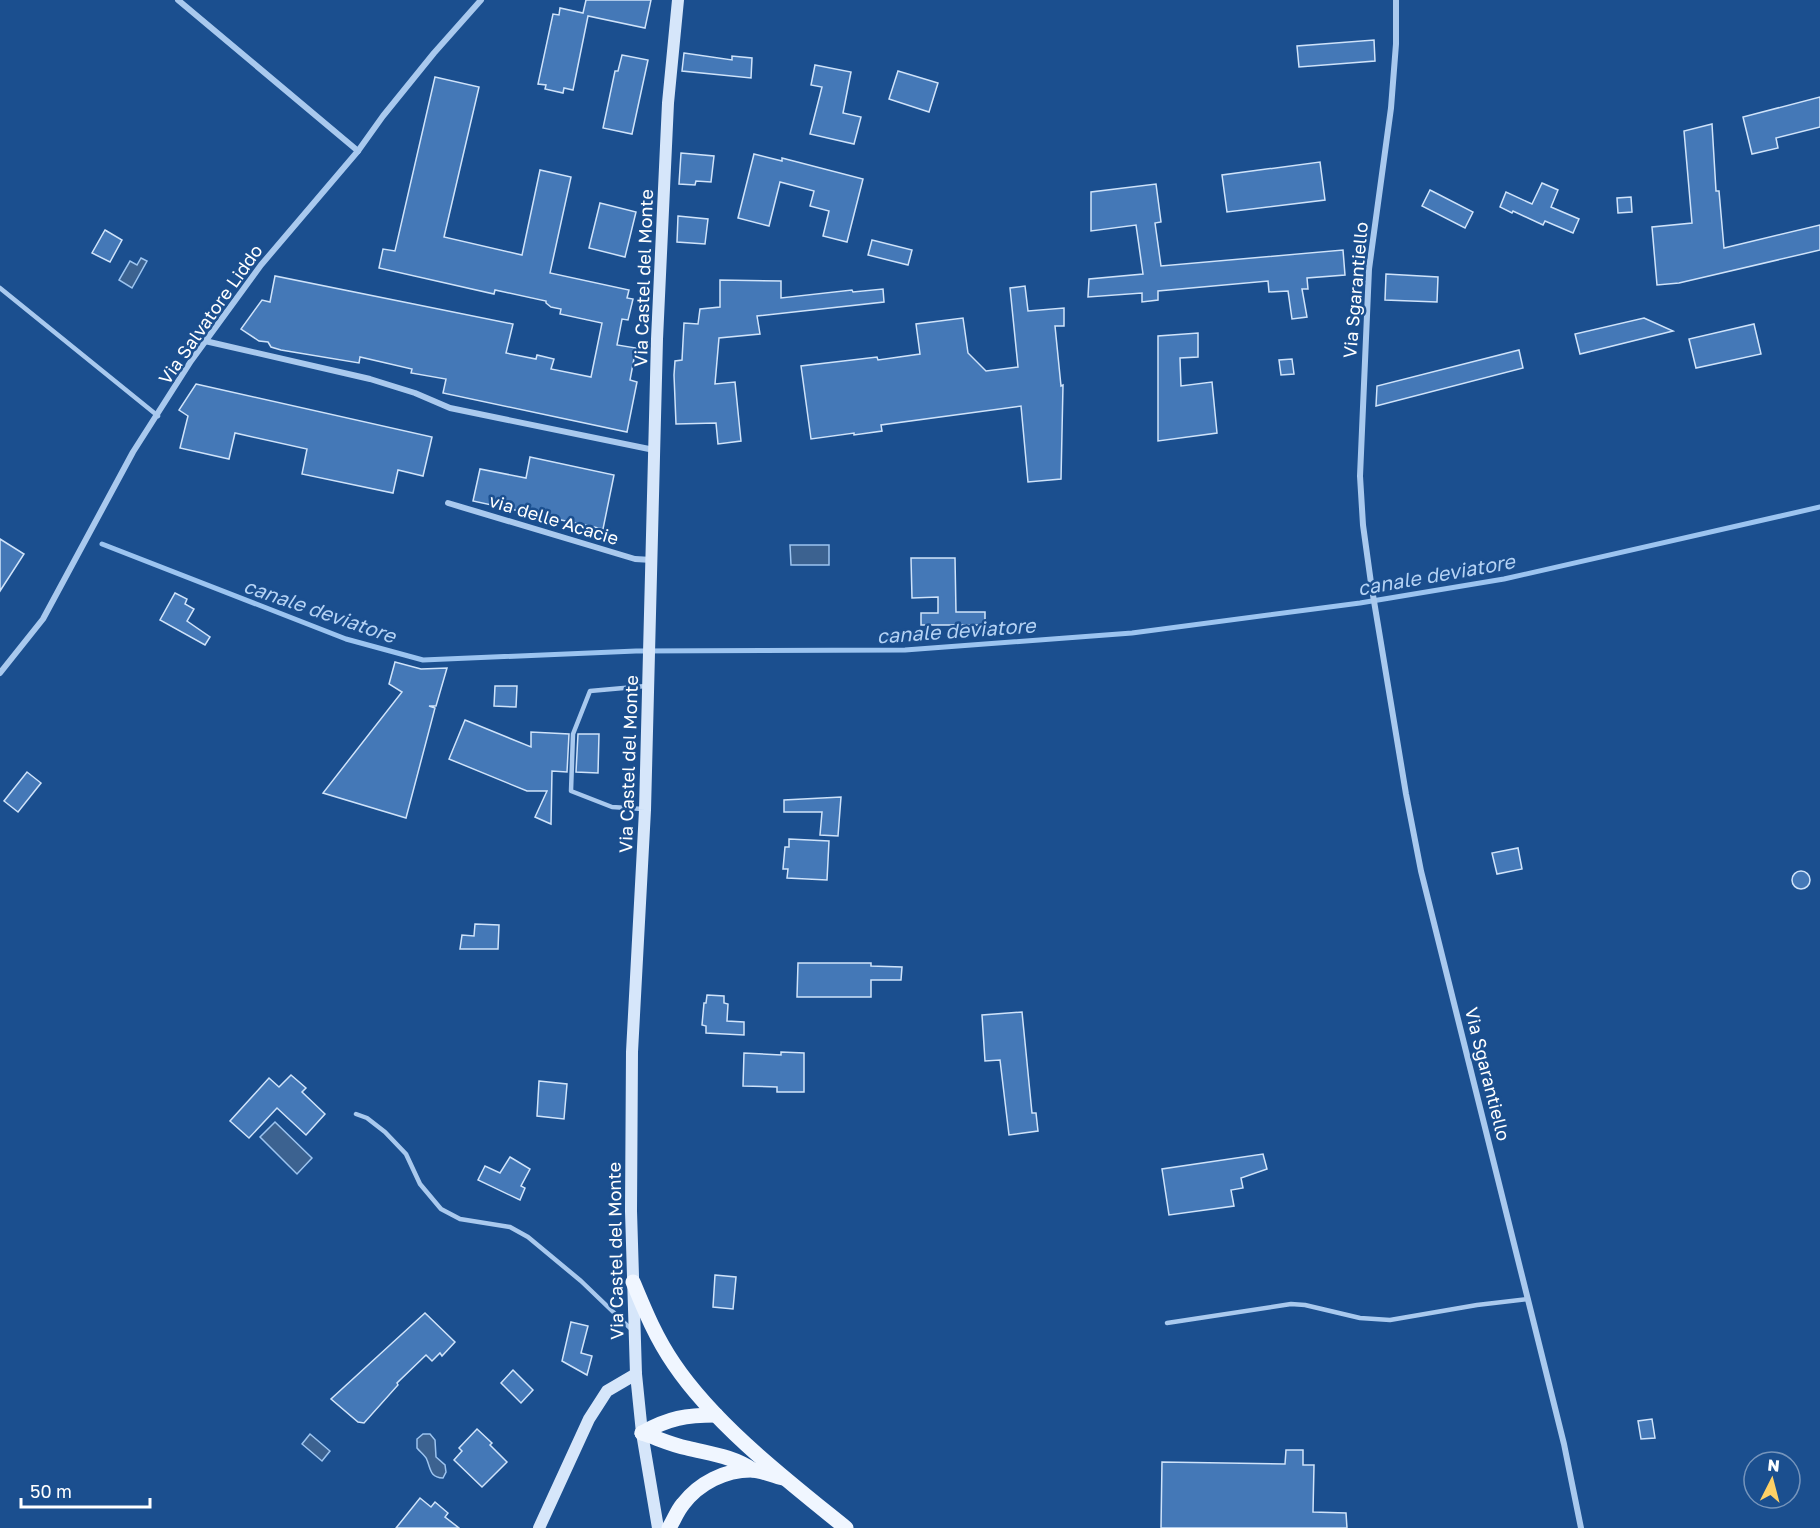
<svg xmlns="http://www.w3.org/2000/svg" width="1820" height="1528" font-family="'Golos Text',sans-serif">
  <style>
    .water { fill: #3c6290; stroke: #9cc4f0; stroke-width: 1.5 }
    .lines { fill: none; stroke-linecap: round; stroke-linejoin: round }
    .stream { stroke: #9cc4f0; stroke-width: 5 }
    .building { fill: #4478b7; stroke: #cfe3fa; stroke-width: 1.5 }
    .lane { stroke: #a9c9ee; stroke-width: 4.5 }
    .street { stroke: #a9c9ee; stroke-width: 6 }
    .secondary { stroke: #d6e6fa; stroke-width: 12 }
    .primary { stroke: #f0f6ff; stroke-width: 15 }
    .labels { text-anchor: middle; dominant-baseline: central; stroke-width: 5; stroke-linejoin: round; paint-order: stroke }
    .street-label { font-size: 18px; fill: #fff; stroke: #1b4f8f }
    .water-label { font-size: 20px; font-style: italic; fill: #b5d3f5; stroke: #1b4f8f }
  </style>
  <rect width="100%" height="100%" fill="#1b4f8f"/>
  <g class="water">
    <polygon points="141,258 147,261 132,288 119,280 130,261 137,265"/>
    <polygon points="790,545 829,545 829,565 791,565"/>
    <polygon points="275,1122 312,1158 297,1174 260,1137"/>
    <polygon points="310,1434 330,1451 322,1461 302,1444"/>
    <path d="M423,1434H430L435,1440L436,1457L445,1465L446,1472L443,1478C430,1477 431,1470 427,1460C426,1456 420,1452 417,1448V1439Z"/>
  </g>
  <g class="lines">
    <polyline class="stream" points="102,544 346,639 423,660 636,651 905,650 1132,633 1360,603 1504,579 1820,507"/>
  </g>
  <g class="building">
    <polygon points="586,0 651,0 645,28 588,16 573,90 564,88 563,93 545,89 546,85 538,84 553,14 559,15 560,8 583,13"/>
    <polygon points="1374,40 1375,61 1299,67 1297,46"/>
    <polygon points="684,53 732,60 732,56 752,58 751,78 682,71"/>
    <polygon points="622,55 648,60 632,134 603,128 615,71 618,71"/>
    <polygon points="815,65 851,72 843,113 861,117 854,144 810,134 822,87 811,85"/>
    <polygon points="898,71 938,83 929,112 889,99"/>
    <polygon points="435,77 479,87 444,237 522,255 540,170 571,177 550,273 629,290 627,298 633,299 628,320 622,319 617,345 636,348 630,380 637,382 627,432 443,393 446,379 411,373 412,369 360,357 359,363 281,350 271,347 268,342 259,341 241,329 262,300 270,302 275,276 513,324 506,353 536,359 537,355 554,359 551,369 591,377 602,323 560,314 561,309 551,307 546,303 546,301 495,290 494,294 379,268 383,249 395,251"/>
    <polygon points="1820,97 1820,127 1776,138 1778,148 1752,154 1743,117"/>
    <polygon points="1712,124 1716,191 1719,191 1724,248 1820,225 1820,250 1679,283 1657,285 1652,227 1692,223 1684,131"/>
    <polygon points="681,153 714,156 711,182 696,181 695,185 679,184"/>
    <polygon points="754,154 782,161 782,158 863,179 847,242 823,236 829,211 810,206 814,191 780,182 769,226 738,218"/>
    <polygon points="1320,162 1325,200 1227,212 1222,175"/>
    <polygon points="1542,183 1558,190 1551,207 1579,219 1573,233 1545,221 1543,225 1513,211 1512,213 1500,207 1506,192 1532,204"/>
    <polygon points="1156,184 1161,222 1155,223 1161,266 1343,250 1345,275 1307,278 1308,289 1302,289 1307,317 1292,319 1288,291 1269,292 1268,281 1158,291 1158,300 1142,302 1142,293 1088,297 1089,279 1143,274 1136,225 1091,231 1091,192"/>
    <polygon points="1430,190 1473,212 1465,228 1422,206"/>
    <polygon points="1631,197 1632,212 1618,213 1617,198"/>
    <polygon points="600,203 636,212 625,257 589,248"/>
    <polygon points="678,216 708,219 705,244 677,242"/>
    <polygon points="105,230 122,240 110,262 92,253"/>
    <polygon points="872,240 912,250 908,265 868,255"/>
    <polygon points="1386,274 1438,277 1437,302 1385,300"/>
    <polygon points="720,280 781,281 781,298 852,290 853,292 883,289 884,302 757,316 760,334 719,338 715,384 735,382 741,441 718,444 716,423 676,424 674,375 675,361 682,360 684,323 698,324 700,309 720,307"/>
    <polygon points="1025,286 1028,311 1064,308 1064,326 1055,326 1061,386 1063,385 1061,479 1028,482 1021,406 881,425 882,431 854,435 854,433 811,439 801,366 877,357 878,360 920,354 916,324 963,318 968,353 986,371 1018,367 1010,288"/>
    <polygon points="1644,318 1673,331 1580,354 1575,334"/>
    <polygon points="1754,324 1761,354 1696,368 1689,339"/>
    <polygon points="1198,333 1198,357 1180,358 1181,386 1212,382 1217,433 1158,441 1158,336"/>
    <polygon points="1519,350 1523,368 1376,406 1377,386"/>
    <polygon points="1292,359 1294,374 1281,375 1279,360"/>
    <polygon points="196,384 432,437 423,476 398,470 393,493 302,474 307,449 235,433 229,459 180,448 188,416 179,410"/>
    <polygon points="530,457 614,475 603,529 473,501 480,469 526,478"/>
    <polygon points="0,539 24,554 0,591"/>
    <polygon points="911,558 955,558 956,612 985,612 985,625 921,625 921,613 938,613 938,597 912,598"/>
    <polygon points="175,593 187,599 185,604 194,609 187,621 210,637 205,645 160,620"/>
    <polygon points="395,662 421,669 447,668 436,706 429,706 435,708 406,818 323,793 402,692 389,684"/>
    <polygon points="495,686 517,686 516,707 494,706"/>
    <polygon points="465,720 531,747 531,732 569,734 567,772 552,771 551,824 535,817 547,791 527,791 449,759"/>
    <polygon points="578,734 599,734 598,773 576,772"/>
    <polygon points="27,772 41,783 18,812 4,801"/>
    <polygon points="841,797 838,836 820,835 822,812 784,812 784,800"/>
    <polygon points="789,839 829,841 827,880 787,878 788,869 783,869 785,847 789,847"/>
    <polygon points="1518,848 1522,869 1497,874 1492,853"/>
    <circle cx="1801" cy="880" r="9"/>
    <polygon points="475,924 499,925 498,949 460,949 462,935 474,936"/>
    <polygon points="798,963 871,963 871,966 902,967 901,980 871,980 871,997 797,997"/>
    <polygon points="707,995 724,996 724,1003 728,1004 727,1021 744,1022 744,1035 706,1033 706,1026 702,1025 704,1003 706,1003"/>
    <polygon points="1022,1012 1032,1113 1036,1113 1038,1131 1009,1135 1000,1060 985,1061 982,1015"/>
    <polygon points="781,1052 804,1053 804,1092 777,1092 777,1087 743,1086 744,1053 781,1055"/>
    <polygon points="291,1075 306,1088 302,1092 325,1114 306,1135 277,1108 249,1138 230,1121 269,1078 279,1087"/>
    <polygon points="539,1081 567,1084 564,1119 537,1116"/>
    <polygon points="1263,1154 1267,1169 1241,1178 1243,1188 1231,1190 1234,1206 1169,1215 1162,1169"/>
    <polygon points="510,1157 530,1169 521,1186 525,1188 520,1200 478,1180 485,1166 500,1173"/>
    <polygon points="715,1275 736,1277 733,1309 713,1307"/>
    <polygon points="425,1313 455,1342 442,1356 440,1353 432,1361 426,1355 397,1383 398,1385 364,1423 358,1422 331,1399"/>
    <polygon points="571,1322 588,1326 581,1353 592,1356 587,1375 562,1361"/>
    <polygon points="513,1370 533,1390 521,1403 501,1383"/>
    <polygon points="1652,1419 1655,1438 1641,1439 1638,1421"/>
    <polygon points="477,1429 492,1443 490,1445 507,1462 482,1487 454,1460 462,1451 459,1448"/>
    <polygon points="1286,1450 1303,1450 1303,1465 1314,1465 1313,1512 1346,1513 1347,1528 1161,1528 1162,1462 1285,1464"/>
    <polygon points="420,1498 431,1507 435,1502 448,1513 445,1517 459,1528 396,1528"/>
  </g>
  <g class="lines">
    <g class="lane">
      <polyline points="0,288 158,416"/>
      <polyline points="643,809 612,807 571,791 573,734 590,691 646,686"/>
      <polyline points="356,1114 367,1118 385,1132 406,1154 420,1184 441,1209 460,1219 510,1227 528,1237 581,1281 632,1330"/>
      <polyline points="1167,1323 1291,1304 1305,1305 1360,1318 1390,1320 1477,1305 1528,1299"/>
    </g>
    <g class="street">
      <polyline points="178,0 358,151"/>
      <polyline points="1396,0 1396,44 1391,108 1369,269 1360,476 1363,525 1371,583 1406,794 1421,871 1564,1444 1581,1528"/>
      <polyline points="205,341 370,379 415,393 450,408 654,450"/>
      <polyline points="448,503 635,559 652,560"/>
      <polyline points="0,673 43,619 133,452 191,361 261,265 358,151 383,116 434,53 481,0"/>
    </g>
    <g class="secondary">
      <polyline points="539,1528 589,1419 607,1391 636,1374"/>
      <polyline points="658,1528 642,1433 636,1374 631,1211 632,1052 645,810 657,339 668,103 678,0"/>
    </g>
    <g class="primary">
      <path d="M633,1282C645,1311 656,1338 674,1364C716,1426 788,1481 846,1528"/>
      <path d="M642,1433C657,1438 672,1445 687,1448C711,1454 732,1456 753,1470"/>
      <path d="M642,1433C669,1418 686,1415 716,1415"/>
      <path d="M669,1528C674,1520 677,1511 683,1504C699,1483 725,1470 751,1470C761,1470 773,1476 783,1478"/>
    </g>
  </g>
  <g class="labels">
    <g class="street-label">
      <text transform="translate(643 278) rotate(-88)">Via Castel del Monte</text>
      <text transform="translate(1355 290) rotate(-85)">Via Sgarantiello</text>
      <text transform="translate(210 314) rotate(-55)">Via Salvatore Liddo</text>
      <text transform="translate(554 519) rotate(17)">via delle Acacie</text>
      <text transform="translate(628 764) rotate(-88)">Via Castel del Monte</text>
      <text transform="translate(1488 1074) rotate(76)">Via Sgarantiello</text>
      <text transform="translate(615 1251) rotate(-91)">Via Castel del Monte</text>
    </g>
    <g class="water-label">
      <text transform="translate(1436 574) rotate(-10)">canale deviatore</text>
      <text transform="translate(320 610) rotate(19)">canale deviatore</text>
      <text transform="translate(956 630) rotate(-4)">canale deviatore</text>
    </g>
  </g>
  <g transform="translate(1772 1480) rotate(6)"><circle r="28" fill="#1b4f8f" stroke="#7695bc" stroke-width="1.5"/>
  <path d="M0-4.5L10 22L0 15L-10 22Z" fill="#ffd166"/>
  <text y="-9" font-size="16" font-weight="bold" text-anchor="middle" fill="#ffffff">N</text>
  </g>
  <path d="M21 1498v9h129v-9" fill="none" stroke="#ffffff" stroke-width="3"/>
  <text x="30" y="1498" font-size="18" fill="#ffffff" stroke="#1b4f8f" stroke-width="4.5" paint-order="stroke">50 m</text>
</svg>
